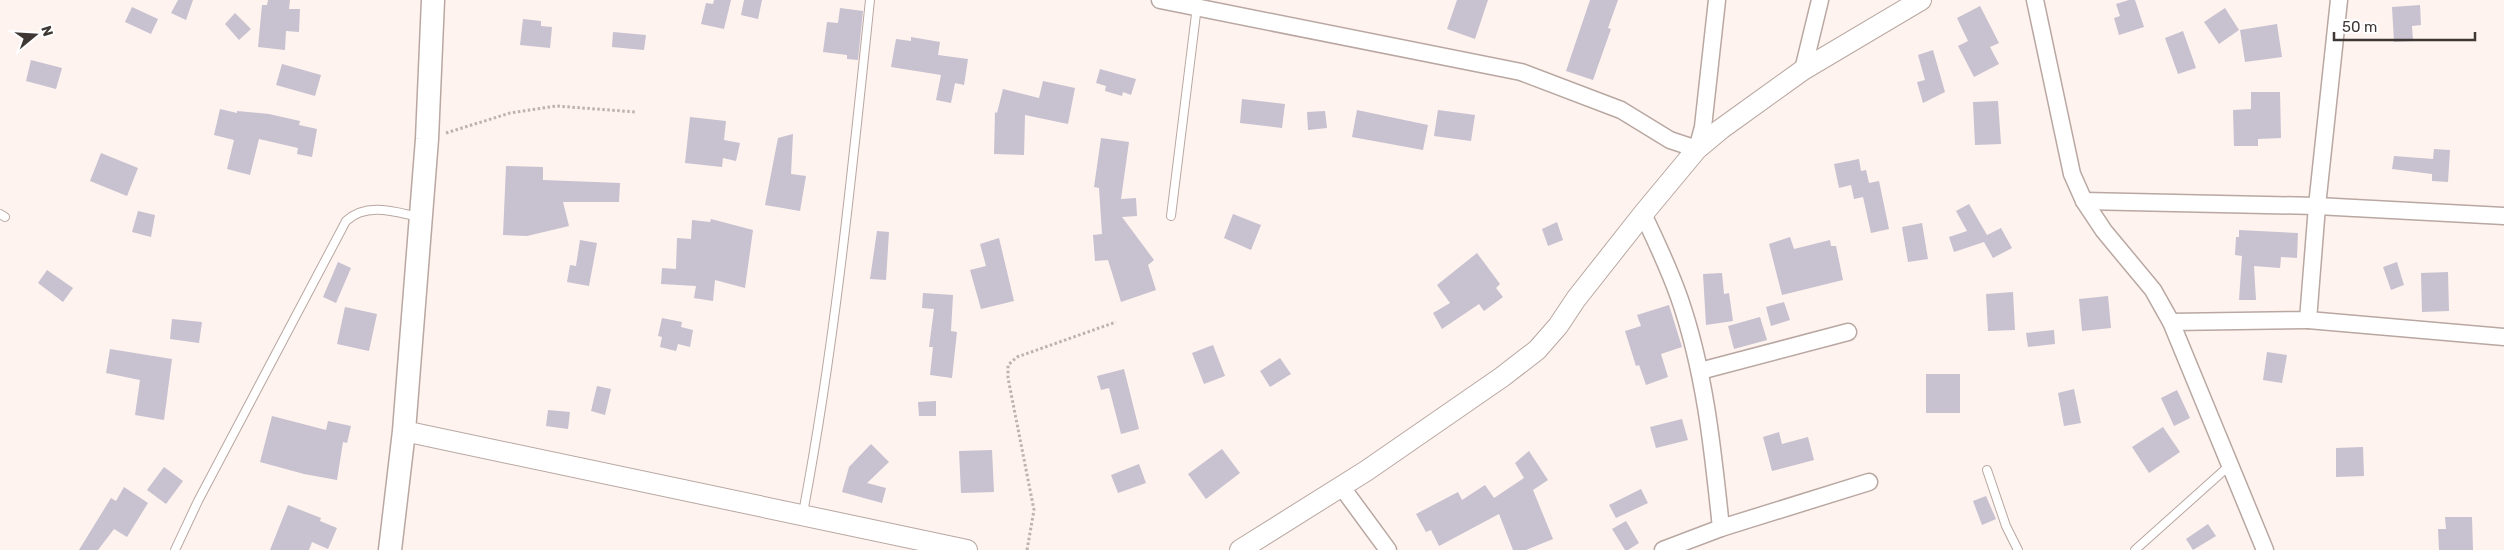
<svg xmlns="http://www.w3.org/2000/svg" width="2504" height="550" font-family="Rubik,sans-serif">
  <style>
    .building { fill: #c7c1d0 }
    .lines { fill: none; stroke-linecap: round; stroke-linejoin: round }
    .service-casing { stroke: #b9a7a1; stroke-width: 10 }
    .minor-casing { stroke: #b9a7a1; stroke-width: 19 }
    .tertiary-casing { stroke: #b9a7a1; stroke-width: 22 }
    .secondary-casing { stroke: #b9a7a1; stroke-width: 25 }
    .path { stroke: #bcb2ae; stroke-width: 3; stroke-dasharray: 2.5 2.5; stroke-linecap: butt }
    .service { stroke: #fff; stroke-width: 8 }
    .minor { stroke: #fff; stroke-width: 16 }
    .tertiary { stroke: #fff; stroke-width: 20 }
    .secondary { stroke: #fff; stroke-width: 22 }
  </style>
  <rect width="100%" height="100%" fill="#fef3ef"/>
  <g class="building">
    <polygon points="178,0 193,0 186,20 171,13"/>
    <polygon points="268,0 290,0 289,9 300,9 299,32 286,31 285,50 258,47 262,5 267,5"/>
    <polygon points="714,0 731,0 724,29 701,24 706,3 713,4"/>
    <polygon points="744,0 762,0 758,19 741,15"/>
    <polygon points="1457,0 1488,0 1475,39 1447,29"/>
    <polygon points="1590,0 1618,0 1608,28 1611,29 1593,80 1566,71"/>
    <polygon points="2129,0 2135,0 2144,27 2119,35 2114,18 2120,16 2116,4"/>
    <polygon points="2420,5 2421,25 2412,26 2413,41 2394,42 2392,7"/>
    <polygon points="1980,6 1999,43 1990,47 1999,64 1974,77 1958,46 1968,41 1957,18"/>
    <polygon points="132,7 158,19 151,34 125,22"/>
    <polygon points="840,8 863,11 858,60 847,59 847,55 823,52 827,22 838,23"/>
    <polygon points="2225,8 2239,30 2219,44 2204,22"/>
    <polygon points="235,13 251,29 239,40 225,24"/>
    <polygon points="523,19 541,21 541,26 552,27 550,48 520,45"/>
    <polygon points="2277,24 2282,57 2245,62 2240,30"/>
    <polygon points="2183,31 2196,68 2178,74 2165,38"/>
    <polygon points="613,32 646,35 644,50 612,47"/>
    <polygon points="911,37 940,42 938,55 968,59 964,85 955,83 951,103 936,100 941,75 891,67 896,39 911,41"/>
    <polygon points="1933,50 1945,92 1923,103 1917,82 1925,80 1918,55"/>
    <polygon points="31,60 62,68 56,89 26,81"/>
    <polygon points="282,64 321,75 315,96 276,85"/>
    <polygon points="1100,69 1136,79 1131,95 1123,92 1122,96 1105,91 1106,86 1096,83"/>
    <polygon points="1043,81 1075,88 1068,124 1025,115 1024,155 994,154 995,112 997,113 1003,89 1039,98"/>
    <polygon points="2251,92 2280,92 2281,138 2258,139 2258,146 2234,146 2233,110 2251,109"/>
    <polygon points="1242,99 1285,104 1282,128 1240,123"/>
    <polygon points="1998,101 2001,144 1975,145 1973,102"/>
    <polygon points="220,109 237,113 237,111 269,114 300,121 299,125 317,129 312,157 297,154 298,148 259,139 250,175 227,169 234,140 214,135"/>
    <polygon points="1357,110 1428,125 1423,150 1352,137"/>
    <polygon points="1438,110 1475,115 1471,141 1434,136"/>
    <polygon points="1325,111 1327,128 1308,130 1307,112"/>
    <polygon points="690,117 726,121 724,140 740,143 736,161 723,158 722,167 685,163"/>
    <polygon points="793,134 791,174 806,176 800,211 765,205 778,138"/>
    <polygon points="1101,138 1129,142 1121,199 1136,198 1137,216 1122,217 1154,260 1148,265 1156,290 1121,302 1108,260 1095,261 1093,235 1102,234 1099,188 1094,187"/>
    <polygon points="2434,149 2450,150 2448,182 2432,181 2432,174 2392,169 2394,156 2433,159"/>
    <polygon points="101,153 138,168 127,196 90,181"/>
    <polygon points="1859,159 1861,171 1866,170 1869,183 1879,181 1889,229 1871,233 1863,197 1854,199 1851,185 1839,188 1834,164"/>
    <polygon points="506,166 543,167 543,180 620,183 619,202 563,202 569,226 527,236 503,235"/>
    <polygon points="1969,204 1987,235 2001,228 2012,248 1993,258 1984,242 1954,252 1949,237 1967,231 1956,211"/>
    <polygon points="138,211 155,215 151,237 132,232"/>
    <polygon points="1233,214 1261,225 1251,250 1224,238"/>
    <polygon points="711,219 753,230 745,288 715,280 713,301 694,298 696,286 661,284 662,268 676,269 677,238 691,239 692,220 710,222"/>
    <polygon points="1557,222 1563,240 1548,246 1542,229"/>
    <polygon points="1922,223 1928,259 1908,262 1902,227"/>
    <polygon points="2239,230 2298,233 2297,258 2281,257 2280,268 2254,266 2256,300 2239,300 2242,256 2235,255 2236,237 2239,237"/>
    <polygon points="877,231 889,232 886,280 870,279"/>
    <polygon points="1790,237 1794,249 1830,240 1831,246 1836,246 1843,280 1782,295 1769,244"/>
    <polygon points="999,238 1014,301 981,309 970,270 986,266 980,244"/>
    <polygon points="580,240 597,243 589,286 567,282 570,265 576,266"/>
    <polygon points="1477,253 1500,284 1496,288 1503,297 1484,311 1479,304 1442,329 1433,313 1450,303 1437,285"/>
    <polygon points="338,262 351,268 336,303 323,297"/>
    <polygon points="2397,262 2404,285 2391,290 2383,267"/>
    <polygon points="47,270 73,288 63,302 38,283"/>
    <polygon points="2448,272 2449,311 2422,312 2421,273"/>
    <polygon points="1722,273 1724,294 1729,293 1733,321 1706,325 1703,274"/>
    <polygon points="2013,292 2015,330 1988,331 1986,294"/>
    <polygon points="923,293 953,295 951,331 957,332 952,378 930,375 933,347 929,347 934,309 922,308"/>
    <polygon points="2108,296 2111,328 2082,331 2079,299"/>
    <polygon points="1784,302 1790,320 1771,326 1766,307"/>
    <polygon points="1669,305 1682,347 1661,354 1668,377 1646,385 1639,365 1636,366 1625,331 1641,326 1637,315"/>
    <polygon points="345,307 377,314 369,351 337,344"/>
    <polygon points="1760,317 1767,340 1734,349 1728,326"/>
    <polygon points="662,318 682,322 681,327 693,330 690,347 678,344 676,351 660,347 662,337 658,336"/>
    <polygon points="172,319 202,322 199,343 170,339"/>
    <polygon points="2054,330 2055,344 2028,347 2026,333"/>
    <polygon points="1213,345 1225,376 1204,384 1192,353"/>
    <polygon points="110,349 172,359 164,420 135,415 140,380 106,373"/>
    <polygon points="2267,352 2287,355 2282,383 2263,380"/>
    <polygon points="1280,358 1291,374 1270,387 1260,371"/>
    <polygon points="1124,369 1139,429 1121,434 1109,388 1101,390 1097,376"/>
    <rect x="1926" y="374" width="34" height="39"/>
    <polygon points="597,386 611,389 605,415 591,411"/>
    <polygon points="2074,389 2081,423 2064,426 2058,393"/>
    <polygon points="2177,390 2190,418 2174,426 2161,398"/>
    <polygon points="936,401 936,416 919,416 918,402"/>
    <polygon points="548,410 570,412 568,429 546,426"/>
    <polygon points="272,416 326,430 328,421 351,426 347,443 343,442 337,480 304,474 260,462"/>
    <polygon points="1682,419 1688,440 1656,448 1650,427"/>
    <polygon points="2163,427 2180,452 2149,473 2132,447"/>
    <polygon points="1779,432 1782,444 1808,437 1814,460 1772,471 1763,437"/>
    <polygon points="871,444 889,462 867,483 886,488 882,503 842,492 849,467"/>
    <polygon points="2363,447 2364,476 2336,477 2336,448"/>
    <polygon points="1222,449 1240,473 1206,499 1188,474"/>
    <polygon points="992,450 994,492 961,493 959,451"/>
    <polygon points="1529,451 1548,480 1533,490 1553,539 1526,550 1513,550 1499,514 1439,546 1431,530 1426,532 1416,514 1458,492 1462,500 1485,485 1494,498 1524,478 1515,463"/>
    <polygon points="1139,464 1146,483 1118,493 1111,475"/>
    <polygon points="164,467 183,481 166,504 147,490"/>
    <polygon points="124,487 148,503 127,537 114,529 98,550 79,550 111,498 116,501"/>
    <polygon points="1641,489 1648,503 1616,518 1609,505"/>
    <polygon points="1986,496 1996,519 1982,525 1973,501"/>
    <polygon points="288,505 321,518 320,521 337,528 328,549 312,542 309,550 270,550"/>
    <polygon points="2445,517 2472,517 2473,550 2439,550 2438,529 2446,529"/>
    <polygon points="1626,521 1639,543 1628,550 1625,550 1612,529"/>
    <polygon points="2208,524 2216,536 2193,550 2186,539"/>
  </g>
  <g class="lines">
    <defs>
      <g id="service">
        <polyline points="0,214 5,217"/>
        <polyline points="1171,216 1197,6"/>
        <polyline points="1987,470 2006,526 2018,550"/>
        <path d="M803,513C835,344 852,172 870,0"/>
        <path d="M175,550L198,501L346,221C367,202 395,212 419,217"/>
        <polyline points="2135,550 2230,465"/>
      </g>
      <g id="minor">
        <polyline points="1160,0 1521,72 1621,110 1670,140 1697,149 1703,127 1717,0"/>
        <polyline points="2035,0 2072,174 2084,201 2104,231 2153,290 2171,322 2265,550"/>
        <polyline points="1803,70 1820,0"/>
        <polyline points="2084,201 2317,206 2504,216"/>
        <path d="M1643,214C1656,241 1669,269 1679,297C1705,371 1713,451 1721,528L1663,550"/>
        <polyline points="2308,320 2504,337"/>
        <polyline points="2171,322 2308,320 2317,206 2339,0"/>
        <polyline points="1700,371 1848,332"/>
        <polyline points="1341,486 1388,550"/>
        <polyline points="1721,528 1869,482"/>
      </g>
      <g id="tertiary">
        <polyline points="404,431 967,550"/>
        <polyline points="1240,550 1366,471 1502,377 1537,350 1558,326 1576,299 1643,214 1697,149 1721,129 1803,70 1921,0"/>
      </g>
      <polyline id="secondary" points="390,550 404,431 427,139 433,0"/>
    </defs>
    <use href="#service" class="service-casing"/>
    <use href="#minor" class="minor-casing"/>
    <use href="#tertiary" class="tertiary-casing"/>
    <use href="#secondary" class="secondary-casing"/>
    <g class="path">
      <polyline points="446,133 510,113 556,106 636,112"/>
      <polyline points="1027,550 1034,510 1008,378 1008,365 1017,357 1116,322"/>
    </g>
    <use href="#service" class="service"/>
    <use href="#minor" class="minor"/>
    <use href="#tertiary" class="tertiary"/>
    <use href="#secondary" class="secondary"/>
  </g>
  <g transform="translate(35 35) rotate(72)" stroke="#ffffff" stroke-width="4" paint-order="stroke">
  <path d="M0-4L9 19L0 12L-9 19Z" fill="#3e3734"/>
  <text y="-8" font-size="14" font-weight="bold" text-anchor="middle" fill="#3e3734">N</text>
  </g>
  <path d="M2334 32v8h141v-8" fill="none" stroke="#3e3734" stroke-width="2.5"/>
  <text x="2342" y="32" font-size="15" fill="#3e3734" stroke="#ffffff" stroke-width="4" paint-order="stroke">50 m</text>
</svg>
